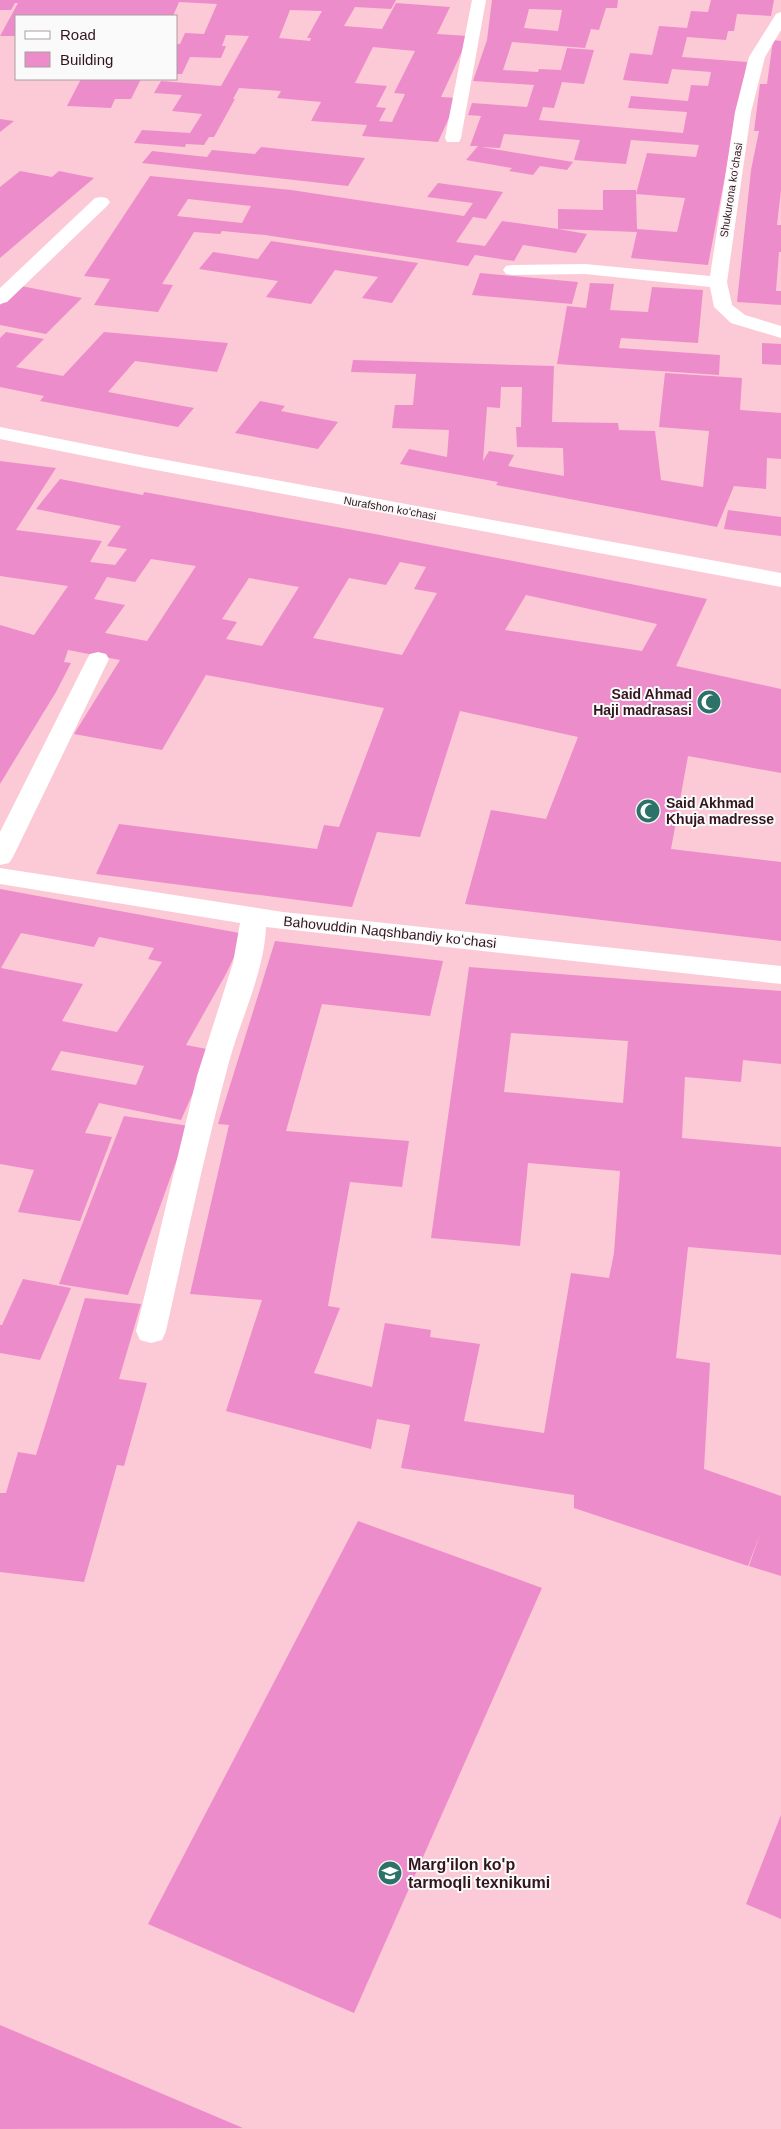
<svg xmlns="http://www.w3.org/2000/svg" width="781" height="2129" font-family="Arial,sans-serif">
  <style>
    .building { fill: #ed8ccb; fill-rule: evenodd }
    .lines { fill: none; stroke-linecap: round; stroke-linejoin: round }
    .minor { fill: #fff; fill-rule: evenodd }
    .labels { text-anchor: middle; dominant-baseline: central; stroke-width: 4; stroke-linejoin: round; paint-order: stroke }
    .far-street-label { font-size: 11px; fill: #33151e; stroke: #fafafa }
    .poi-label { font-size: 14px; font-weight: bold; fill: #33151e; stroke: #fafafa; text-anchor: end }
    .street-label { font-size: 14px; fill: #33151e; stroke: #fafafa }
    .near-poi-label { font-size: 16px; font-weight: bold; fill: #33151e; stroke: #fafafa; text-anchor: start }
  </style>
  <rect width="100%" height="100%" fill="#fcc9d6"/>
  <g class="building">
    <path d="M0,0H396L391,9L355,7L344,26L382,29L396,3L450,7L437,34L469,36L441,97L458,98L438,142L362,136L367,125L311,121L321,102L277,98L281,91L239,88L233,99H235L214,137H209L204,145L186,144L185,147L134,143L142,130L190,133L202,114L172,111L182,95L154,93L161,81L221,86L249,36L226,35L222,46H226L221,58L190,57L182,74H176V44H180L185,33L204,34L217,4L179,2L173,16H16V36H0L18,3H15L11,10H0ZM290,10L322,11L307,38H311L310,41L279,38ZM373,47L415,51L394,93L405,94L392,122L379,121L386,108L376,107L387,86L355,83Z"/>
    <path d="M492,0H618L617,8H606L599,30L591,29L585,48L512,42L503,70L538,72L539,69L561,70L567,48L594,50L584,84L562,82L554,108L543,107L539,120L683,133L687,112L628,108L631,96L688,101L691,85L708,86L711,72L672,69L668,84L623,80L630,53L652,55L659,26L687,28L691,11L708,12L711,0H774L771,16L737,14L734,31H728L726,40L687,37L682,57L747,62L708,265L631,258L637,232L558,229L587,234L576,253L523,245L514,261L475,255L468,266L265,235L222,231L220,234L194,232L162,284L173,285L158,312L94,305L110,279L84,276L150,176L291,190L464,216L473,203L427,197L438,183L503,192L486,219L473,217L456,242L485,246L502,221L558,229V209L603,210V190H636V194L647,153L696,157L699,145L631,140L626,164L574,160L580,140L504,134L500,148L481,147L573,162L567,170L540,166L533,175L509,171L512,168L466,160L478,146H470L481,116L468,115L472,103L527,107L534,85L473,81L487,40ZM529,9L562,10L558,31L524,28ZM636,194L685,198L677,232L637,229ZM188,199L251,206L242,223L177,216Z"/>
    <polygon points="773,40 781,41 781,190 777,225 781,225 781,252 779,252 776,291 781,291 781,305 737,302 751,170 759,131 754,131 760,84 767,84"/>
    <polygon points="81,79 141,79 131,99 115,99 111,108 67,106"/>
    <polygon points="0,119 14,121 0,132"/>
    <polygon points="261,147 365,158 348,186 142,163 152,151 207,157 212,150 255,154"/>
    <polygon points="20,171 52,177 59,171 94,178 0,258 0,187"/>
    <polygon points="271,241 304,246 418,263 392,303 362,298 378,277 335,270 311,304 266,297 278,281 199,269 213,252 258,259"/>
    <polygon points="480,273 578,282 572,304 472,295"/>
    <polygon points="590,283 614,284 610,310 648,312 652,287 703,290 698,343 621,338 619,348 720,355 719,375 557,364 567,306 586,308"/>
    <polygon points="21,286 82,298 46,334 0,325 0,305"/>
    <polygon points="6,332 44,339 16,367 63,376 104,332 228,343 217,372 135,361 108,392 194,408 178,427 40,401 44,396 0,387 0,338"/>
    <polygon points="762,343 781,344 781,365 762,364"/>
    <path d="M353,360L554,366L552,422L618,423L619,430L655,431L661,480L703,487L709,431L659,427L665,373L742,378L740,410L781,413V459L767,458L766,489L734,486L717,527L496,485L498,482L400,464L409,449L447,457L449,430L392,428L395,405H413L416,374L351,372ZM501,387H522L521,427H516L517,447L563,448L564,476L508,466L514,455L489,451L483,461L487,407L500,408Z"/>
    <polygon points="260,401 285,406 281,411 338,422 318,449 235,433"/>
    <path d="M0,461L56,468L16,530L102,541L90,562L115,565L127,549L107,546L121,526L36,509L60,479L143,495L144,492L375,534L707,599L676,666L781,689V773L688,756L671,849L781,862V941L465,904L491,810L546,819L578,737L460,711L420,837L377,832L352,907L96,874L119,824L317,849L324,825L339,827L384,708L206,675L162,750L74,734L120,660L68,650L64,662L71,663L56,692L0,784V625L34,635L68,586L0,576ZM151,559L196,566L147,641L105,633L125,605L94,599L107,577L135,582ZM400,562L426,567L414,589L437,593L402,655L313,638L349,578L386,585ZM249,578L299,587L262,646L226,639L237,622L222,619ZM526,595L657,624L642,651L505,630Z"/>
    <polygon points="728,510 781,517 781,536 724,529"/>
    <path d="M0,889L245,934L226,974L186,1045L212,1050L181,1120L99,1103L85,1133L112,1137L80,1221L18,1212L34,1170L0,1164ZM21,933L94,947L99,937L154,948L148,959L162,962L117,1032L62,1021L83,984L1,968ZM61,1051L144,1066L136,1085L51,1070Z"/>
    <path d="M275,941L443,961L430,1016L322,1004L286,1131L409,1141L402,1187L350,1182L328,1306L340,1308L314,1373L372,1387L385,1323L431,1330L430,1337L480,1344L464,1421L544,1433L571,1273L609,1278L614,1253L620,1171L528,1163L520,1246L431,1238L469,967L781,991V1064L743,1060L741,1082L685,1077L682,1138L781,1147V1255L688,1247L676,1358L710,1363L704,1469L781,1496V1576L749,1566L761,1531L748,1566L574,1508V1495L401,1468L410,1425L377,1419L371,1449L226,1411L262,1300L190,1294L229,1125L218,1124ZM511,1033L628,1041L623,1103L504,1092Z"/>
    <polygon points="124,1116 189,1126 128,1295 59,1284"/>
    <polygon points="23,1279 71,1288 40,1360 0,1353 0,1325 2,1325"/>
    <polygon points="85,1298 141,1304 119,1379 147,1383 124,1466 117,1465 84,1582 0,1572 0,1493 6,1493 18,1452 36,1455"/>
    <polygon points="358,1521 542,1588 354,2013 148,1924"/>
    <polygon points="781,1815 781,1919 746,1904"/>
    <polygon points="0,2025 243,2128 0,2129"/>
  </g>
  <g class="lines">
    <g class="minor">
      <polygon points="472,0 486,0 461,138 459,142 447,142 445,138"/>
      <polygon points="781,12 781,30 765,57 751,112 727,282 732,305 745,315 781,326 781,338 731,323 714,307 710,287 585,274 512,275 506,274 503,270 506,266 512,265 585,264 710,276 735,112 749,57 776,14"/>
      <polygon points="101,197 107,198 110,202 107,206 7,302 0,304 0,288 95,198"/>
      <polygon points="0,427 145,456 781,573 781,587 145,468 0,439"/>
      <polygon points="98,652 106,654 109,659 13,857 9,863 0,865 0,832 87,659 90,654"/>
      <path d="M0,868L283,912L781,966V984L266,927C264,973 241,1018 229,1062C205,1151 186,1241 166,1331L162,1340L151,1343L140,1340L136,1331L197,1076L233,963L240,923L0,884Z"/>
    </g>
  </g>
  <defs>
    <symbol id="mosque-disc" viewBox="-11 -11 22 22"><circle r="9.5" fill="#2d7268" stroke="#fafafa"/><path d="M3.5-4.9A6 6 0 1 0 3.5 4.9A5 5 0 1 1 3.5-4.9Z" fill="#fff"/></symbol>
    <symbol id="university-disc" viewBox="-11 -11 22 22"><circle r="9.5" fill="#2d7268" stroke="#fafafa"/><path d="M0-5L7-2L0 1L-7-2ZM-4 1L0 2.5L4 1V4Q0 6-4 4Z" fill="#fff"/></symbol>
  </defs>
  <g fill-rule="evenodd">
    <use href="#mosque-disc" x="695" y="688" width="28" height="28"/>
    <use href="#mosque-disc" x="634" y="797" width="28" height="28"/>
    <use href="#university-disc" x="376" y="1859" width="28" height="28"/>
  </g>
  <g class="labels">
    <g class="far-street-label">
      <text transform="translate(731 190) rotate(-81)">Shukurona koʻchasi</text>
      <text transform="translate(390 508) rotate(10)">Nurafshon koʻchasi</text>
    </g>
    <g class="poi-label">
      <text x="692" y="694">Said Ahmad<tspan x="692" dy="16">Haji madrasasi</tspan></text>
      <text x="666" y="803" text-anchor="start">Said Akhmad<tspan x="666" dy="16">Khuja madresse</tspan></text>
    </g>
    <g class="street-label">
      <text transform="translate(390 932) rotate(6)">Bahovuddin Naqshbandiy koʻchasi</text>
    </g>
    <g class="near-poi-label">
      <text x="408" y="1864">Marg'ilon ko'p<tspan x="408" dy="18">tarmoqli texnikumi</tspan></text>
    </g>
  </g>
  <rect x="15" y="15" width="162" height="65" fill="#fafafa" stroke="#aa9ea2"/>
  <rect x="25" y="31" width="25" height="8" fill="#ffffff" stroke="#aa9ea2"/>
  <text x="60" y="40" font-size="15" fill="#33151e">Road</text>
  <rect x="25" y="52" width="25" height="15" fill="#ed8ccb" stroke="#aa9ea2"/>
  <text x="60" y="65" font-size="15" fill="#33151e">Building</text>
</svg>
